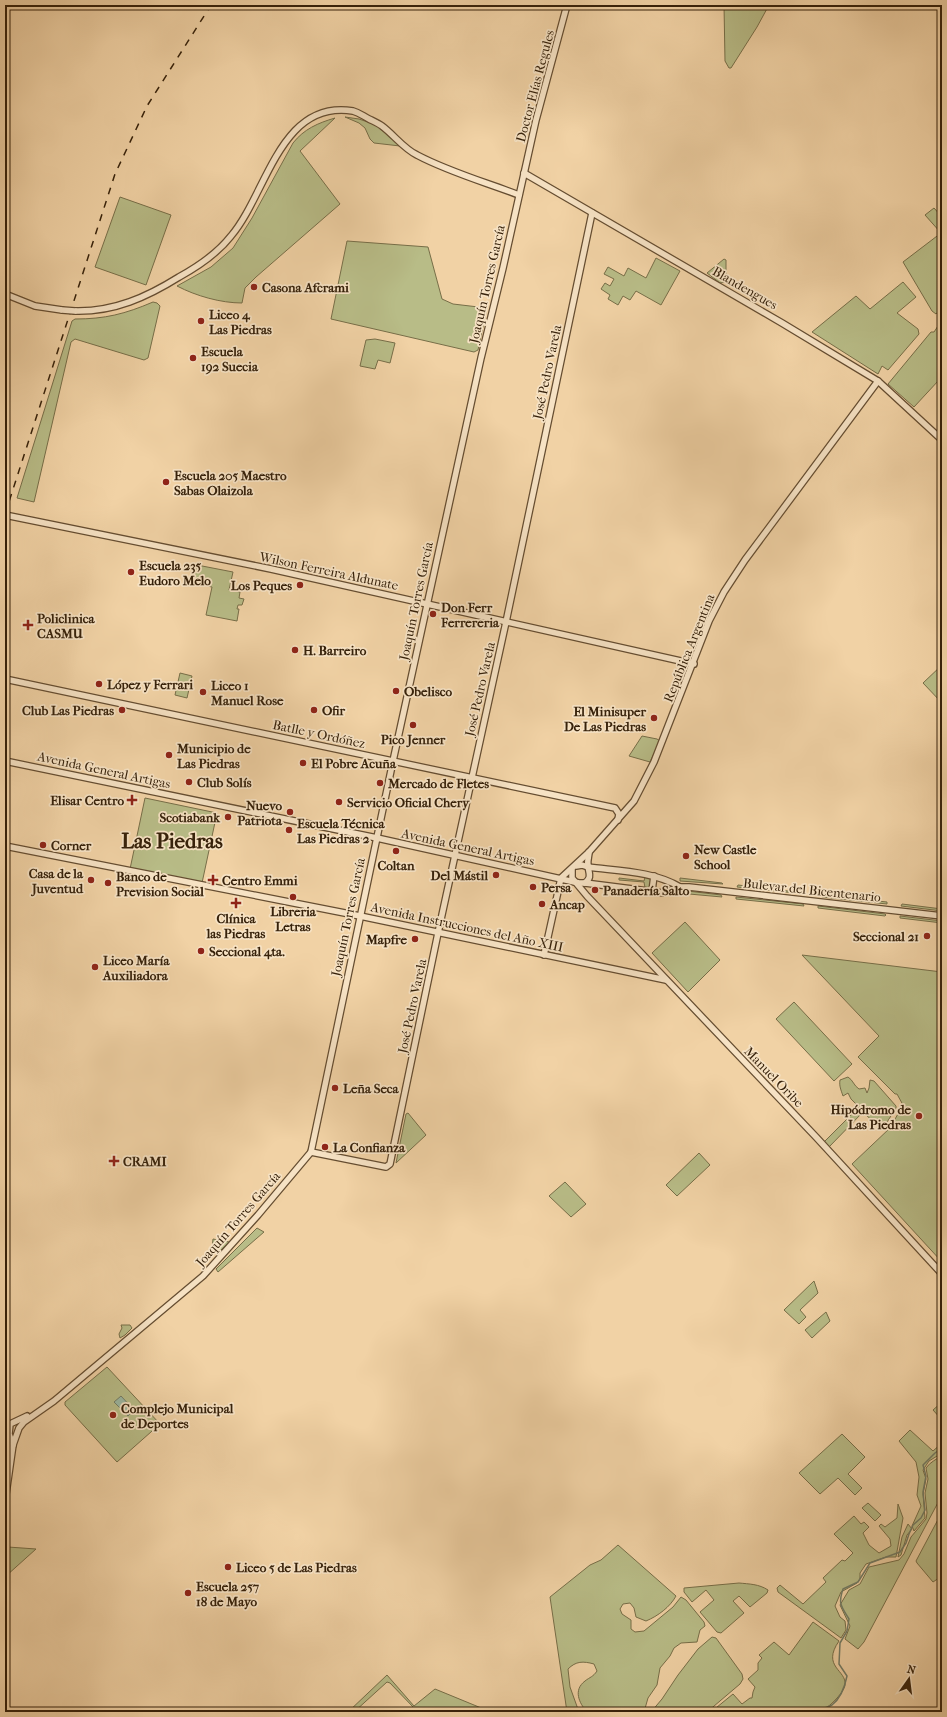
<svg xmlns="http://www.w3.org/2000/svg" width="947" height="1717" font-family="'IM FELL French Canon',serif">
  <style>
    .green { fill: #b8bc87; stroke: #776e48 }
    .water { fill: #9bb8a3; stroke: #737c66 }
    .lines { fill: none; stroke-linecap: round; stroke-linejoin: round }
    .stream { stroke: #737c66; stroke-width: 1.5 }
    .minor-casing { stroke: #654d31; stroke-width: 8 }
    .minor { stroke: #f6e2c4; stroke-width: 5.5 }
    .rail { stroke: #36210a; stroke-width: 1.5; stroke-dasharray: 7 7; stroke-linecap: butt }
    .minor-bridge-casing { stroke: #654d31; stroke-width: 8; stroke-linecap: butt }
    .minor-bridge { stroke: #f6e2c4; stroke-width: 5.5 }
    .poi-dot { fill: #8f2418; stroke: #f6e2c4; stroke-width: 1.5 }
    .labels { text-anchor: middle; dominant-baseline: central; stroke-width: 3.5; stroke-linejoin: round; paint-order: stroke }
    .street-label { font-size: 13px; fill: #36210a; stroke: #f6e2c4 }
    .poi-label { font-size: 13px; font-weight: bold; fill: #36210a; stroke: #f6e2c4; text-anchor: start }
    .town-label { font-size: 21px; font-weight: bold; fill: #36210a; stroke: #f6e2c4 }
  </style>
  <rect width="100%" height="100%" fill="#f1d2a5"/>
  <filter id="stains"><feTurbulence type="fractalNoise" baseFrequency=".005" numOctaves="4"/><feColorMatrix values="0 0 0 0 .2 0 0 0 0 .09 0 0 0 0 .02 0 0 0 .5 -.17"/></filter>
  <radialGradient id="worn" r=".72"><stop offset=".6" stop-color="#630" stop-opacity="0"/><stop offset="1" stop-color="#630" stop-opacity=".3"/></radialGradient>
  <g class="green">
    <polygon points="724,5 769,5 757,27 731,68 729,68 725,61"/>
    <polygon points="345,117 359,119 376,125 400,146 374,143 370,139 365,128 359,123"/>
    <path d="M335,118L300,151L340,204L256,277L245,288L242,303C221,303 196,296 177,286L211,267L233,248L252,218L293,143C304,129 318,123 335,118Z"/>
    <polygon points="120,197 171,215 146,285 95,267"/>
    <polygon points="934,208 942,217 942,280 939,284 942,287 942,307 936,314 932,311 903,262 941,233 925,215"/>
    <polygon points="347,241 428,247 442,299 453,304 487,308 478,350 474,352 331,319"/>
    <polygon points="656,258 680,271 661,305 636,291 630,300 623,296 618,305 608,299 610,295 601,289 605,283 610,286 614,279 604,274 608,267 624,276 628,268 646,278"/>
    <polygon points="724,259 726,260 726,280 725,282 720,283 707,273"/>
    <polygon points="903,282 916,297 897,313 918,329 919,334 888,370 882,366 878,374 812,332 856,296 870,309"/>
    <path d="M153,302L157,303L160,306L148,358L144,360L75,339L71,342L34,502L17,498L72,321L75,319C105,319 125,314 153,302Z"/>
    <polygon points="942,320 942,382 939,380 914,407 888,384 931,332 934,332"/>
    <polygon points="375,339 395,343 390,363 378,360 375,369 360,366 366,340"/>
    <polygon points="197,565 233,572 229,590 240,592 239,598 244,599 242,605 238,605 237,609 239,609 237,621 206,615 212,587 192,583"/>
    <polygon points="942,665 942,703 923,683"/>
    <polygon points="180,673 192,676 187,698 175,695"/>
    <polygon points="642,736 657,739 660,741 650,762 629,756"/>
    <polygon points="145,798 217,813 202,883 130,869"/>
    <polygon points="645,877 652,879 650,888 645,888 644,882 619,880 619,878 644,881"/>
    <polygon points="680,878 722,883 723,884 680,881"/>
    <polygon points="738,885 805,893 805,894 737,887"/>
    <polygon points="679,890 721,895 722,897 678,893"/>
    <polygon points="822,895 887,902 887,904 822,897"/>
    <polygon points="736,897 803,904 804,906 736,899"/>
    <polygon points="902,904 942,909 942,911 901,906"/>
    <polygon points="818,906 885,914 886,915 885,916 818,908"/>
    <polygon points="900,916 942,921 942,923 900,918"/>
    <polygon points="685,922 720,960 688,992 652,953"/>
    <polygon points="802,955 942,972 942,1262 852,1164 890,1128 903,1105 897,1094 895,1094 858,1057 879,1036"/>
    <polygon points="794,1002 852,1064 834,1081 776,1019"/>
    <path d="M848,1077C853,1080 854,1086 859,1089L865,1088L867,1093L869,1088L870,1080L874,1081L896,1106V1108L882,1130L863,1112L829,1147L824,1142L859,1107L851,1099L848,1093L843,1096C841,1090 839,1086 840,1080Z"/>
    <polygon points="408,1113 426,1135 396,1163 406,1114"/>
    <polygon points="699,1153 710,1165 677,1196 666,1185"/>
    <polygon points="565,1182 586,1204 571,1217 549,1196"/>
    <polygon points="257,1228 264,1232 218,1272 216,1269"/>
    <polygon points="213,1239 229,1242 219,1252 214,1251 212,1248"/>
    <polygon points="814,1281 818,1293 800,1310 806,1317 799,1324 784,1310"/>
    <polygon points="826,1312 830,1321 812,1338 805,1330"/>
    <polygon points="121,1325 130,1325 132,1328 125,1335 120,1338 119,1334 122,1328"/>
    <polygon points="107,1367 160,1424 117,1462 65,1405 65,1402"/>
    <polygon points="942,1402 942,1420 933,1410"/>
    <polygon points="910,1430 933,1451 942,1443 942,1453 929,1461 923,1470 926,1479 923,1494 925,1518 914,1531 912,1526 921,1506 917,1495 919,1477 916,1462 899,1441"/>
    <polygon points="842,1434 865,1457 848,1474 862,1488 855,1495 838,1478 820,1494 799,1473"/>
    <path d="M942,1455V1495L864,1642L858,1649L845,1639L850,1626L840,1605L849,1590L860,1584L869,1567L899,1560L904,1554L911,1537L926,1519L927,1513L925,1493L928,1479L926,1468C930,1462 936,1460 942,1455Z"/>
    <polygon points="868,1503 881,1515 875,1521 862,1508"/>
    <polygon points="898,1504 903,1518 896,1557 886,1557 866,1564 860,1573 860,1579 857,1583 841,1592 835,1606 840,1617 845,1621 846,1630 841,1638 778,1592 777,1588 780,1585 803,1604 826,1582 823,1578 842,1560 845,1561 853,1553 834,1534 854,1516 861,1524 864,1522 869,1527 863,1533 869,1545 879,1553 891,1546 890,1539 879,1526 881,1524 885,1527 897,1518"/>
    <polygon points="942,1512 942,1576 933,1582 917,1563 916,1561"/>
    <polygon points="908,1524 912,1529 907,1535 901,1555 898,1557 902,1537"/>
    <path d="M618,1545L676,1596C670,1607 658,1616 646,1621L636,1617L634,1608L630,1603L623,1604L620,1609L622,1614L631,1620V1629L635,1632L644,1631L673,1607L681,1597L686,1600L704,1622L705,1626L700,1630L697,1642L681,1643L674,1648L670,1656L660,1668L657,1685L648,1698L644,1712H587C579,1703 573,1690 585,1681C590,1677 593,1677 597,1671L594,1664C583,1661 576,1661 568,1669L570,1687L579,1712H567L550,1597L590,1565L601,1560Z"/>
    <polygon points="8,1547 36,1549 6,1576 5,1551"/>
    <path d="M739,1583C749,1584 759,1584 768,1590L767,1593L750,1607L739,1596L733,1601L744,1613L721,1633L717,1632L700,1612L714,1600L706,1590L692,1602L684,1592V1588Z"/>
    <path d="M813,1622L839,1641C821,1667 847,1670 845,1685C844,1693 826,1711 818,1712C807,1714 795,1712 784,1712C760,1712 735,1712 711,1712L733,1694L742,1704L750,1698H752L753,1692L755,1687L748,1679L758,1670V1663L762,1658L759,1655L774,1642L789,1655Z"/>
    <polygon points="712,1637 716,1638 742,1674 743,1679 740,1684 707,1712 651,1712 662,1699 678,1675 698,1649"/>
    <polygon points="387,1675 414,1706 435,1689 491,1712 415,1712 414,1708 390,1683 387,1682 354,1712 348,1712"/>
  </g>
  <polygon class="water" points="121,1396 134,1410 128,1416 114,1402"/>
  <g class="lines">
    <path class="stream" d="M817,1712C821,1708 827,1708 832,1705C841,1698 845,1686 847,1676L839,1664L840,1643L847,1631L849,1619C841,1606 838,1604 843,1589L858,1582L870,1563L900,1552L906,1543L909,1534L913,1525L921,1518L925,1510L923,1492L926,1476L923,1465L935,1453L942,1448"/>
    <defs>
      <g id="minor">
        <polyline points="524,173 782,323 878,381 942,440"/>
        <polyline points="5,294 35,306 62,310"/>
        <path d="M75,311C114,312 147,297 179,277C199,266 217,254 231,236C267,194 280,99 353,111C360,113 363,116 369,119C373,121 378,123 382,126C394,135 404,149 417,155C449,172 485,182 519,195"/>
        <polyline points="5,515 271,569 694,664"/>
        <polyline points="5,679 615,808 619,814 618,820"/>
        <polyline points="5,761 377,838 579,883 585,883 664,893 680,887 689,887 942,916"/>
        <polyline points="5,846 360,916 666,980"/>
        <path d="M576,866L582,865L588,867C618,871 653,871 680,887"/>
        <polyline points="572,869 572,878 587,896 816,1137 942,1274"/>
        <path d="M585,883C593,877 588,872 588,865C587,861 589,856 589,852"/>
        <polyline points="652,891 654,876"/>
        <polyline points="544,955 561,878 589,852 634,801 654,762 709,621 724,592 745,560 878,381"/>
        <polyline points="311,1152 386,1167 390,1164 438,933 506,622 592,213"/>
        <polyline points="13,1445 9,1434 10,1424 27,1416"/>
        <polyline points="5,1501 13,1445 19,1428 24,1422 54,1401 203,1276 258,1215 311,1152 393,761 481,358 503,268 536,120 567,5"/>
      </g>
    </defs>
    <use href="#minor" class="minor-casing"/>
    <use href="#minor" class="minor"/>
    <polyline class="rail" points="5,514 115,174 147,106 211,5"/>
    <defs>
      <polyline id="minor-bridge" points="62,310 75,311"/>
    </defs>
    <use href="#minor-bridge" class="minor-bridge-casing"/>
    <use href="#minor-bridge" class="minor-bridge"/>
  </g>
  <g class="poi-dot">
    <circle cx="254" cy="287" r="4"/>
    <circle cx="201" cy="321" r="4"/>
    <circle cx="193" cy="358" r="4"/>
    <circle cx="166" cy="482" r="4"/>
    <circle cx="131" cy="572" r="4"/>
    <circle cx="300" cy="585" r="4"/>
    <circle cx="433" cy="614" r="4"/>
    <path d="M26 619h4v4h4v4h-4v4h-4v-4h-4v-4h4z"/>
    <circle cx="295" cy="650" r="4"/>
    <circle cx="99" cy="684" r="4"/>
    <circle cx="396" cy="691" r="4"/>
    <circle cx="203" cy="692" r="4"/>
    <circle cx="122" cy="710" r="4"/>
    <circle cx="314" cy="710" r="4"/>
    <circle cx="654" cy="718" r="4"/>
    <circle cx="413" cy="725" r="4"/>
    <circle cx="169" cy="755" r="4"/>
    <circle cx="303" cy="763" r="4"/>
    <circle cx="189" cy="782" r="4"/>
    <circle cx="380" cy="783" r="4"/>
    <path d="M130 794h4v4h4v4h-4v4h-4v-4h-4v-4h4z"/>
    <circle cx="339" cy="802" r="4"/>
    <circle cx="290" cy="812" r="4"/>
    <circle cx="228" cy="817" r="4"/>
    <circle cx="289" cy="830" r="4"/>
    <circle cx="43" cy="845" r="4"/>
    <circle cx="396" cy="851" r="4"/>
    <circle cx="686" cy="856" r="4"/>
    <circle cx="496" cy="875" r="4"/>
    <circle cx="91" cy="880" r="4"/>
    <path d="M211 874h4v4h4v4h-4v4h-4v-4h-4v-4h4z"/>
    <circle cx="108" cy="883" r="4"/>
    <circle cx="533" cy="887" r="4"/>
    <circle cx="595" cy="890" r="4"/>
    <circle cx="293" cy="897" r="4"/>
    <path d="M234 897h4v4h4v4h-4v4h-4v-4h-4v-4h4z"/>
    <circle cx="542" cy="904" r="4"/>
    <circle cx="927" cy="936" r="4"/>
    <circle cx="415" cy="939" r="4"/>
    <circle cx="201" cy="951" r="4"/>
    <circle cx="95" cy="967" r="4"/>
    <circle cx="335" cy="1088" r="4"/>
    <circle cx="919" cy="1116" r="4"/>
    <circle cx="325" cy="1147" r="4"/>
    <path d="M112 1155h4v4h4v4h-4v4h-4v-4h-4v-4h4z"/>
    <circle cx="113" cy="1415" r="4"/>
    <circle cx="228" cy="1567" r="4"/>
    <circle cx="188" cy="1593" r="4"/>
  </g>
  <g class="labels">
    <g class="street-label">
      <text transform="translate(535 86) rotate(-75)">Doctor Elías Regules</text>
      <text transform="translate(487 284) rotate(-77)">Joaquín Torres García</text>
      <text transform="translate(745 288) rotate(30)">Blandengues</text>
      <text transform="translate(547 372) rotate(-78)">José Pedro Varela</text>
      <text transform="translate(329 571) rotate(12)">Wilson Ferreira Aldunate</text>
      <text transform="translate(416 601) rotate(-78)">Joaquín Torres García</text>
      <text transform="translate(689 648) rotate(-68)">República Argentina</text>
      <text transform="translate(480 689) rotate(-77)">José Pedro Varela</text>
      <text transform="translate(319 734) rotate(12)">Batlle y Ordóñez</text>
      <text transform="translate(104 770) rotate(12)">Avenida General Artigas</text>
      <text transform="translate(468 847) rotate(12)">Avenida General Artigas</text>
      <text transform="translate(812 890) rotate(6)">Bulevar del Bicentenario</text>
      <text transform="translate(348 917) rotate(-78)">Joaquín Torres García</text>
      <text transform="translate(467 927) rotate(12)">Avenida Instrucciones del Año XIII</text>
      <text transform="translate(412 1006) rotate(-78)">José Pedro Varela</text>
      <text transform="translate(774 1077) rotate(46)">Manuel Oribe</text>
      <text transform="translate(238 1219) rotate(-49)">Joaquín Torres García</text>
    </g>
    <g class="poi-label">
      <text x="262" y="287">Casona Afcrami</text>
      <text x="209" y="314">Liceo 4<tspan x="209" dy="15">Las Piedras</tspan></text>
      <text x="201" y="351">Escuela<tspan x="201" dy="15">192 Suecia</tspan></text>
      <text x="174" y="475">Escuela 205 Maestro<tspan x="174" dy="15">Sabas Olaizola</tspan></text>
      <text x="139" y="565">Escuela 235<tspan x="139" dy="15">Eudoro Melo</tspan></text>
      <text x="292" y="585" text-anchor="end">Los Peques</text>
      <text x="441" y="607">Don Ferr<tspan x="441" dy="15">Ferrereria</tspan></text>
      <text x="37" y="618">Policlinica<tspan x="37" dy="15">CASMU</tspan></text>
      <text x="303" y="650">H. Barreiro</text>
      <text x="107" y="684">López y Ferrari</text>
      <text x="211" y="685">Liceo 1<tspan x="211" dy="15">Manuel Rose</tspan></text>
      <text x="404" y="691">Obelisco</text>
      <text x="114" y="710" text-anchor="end">Club Las Piedras</text>
      <text x="322" y="710">Ofir</text>
      <text x="646" y="711" text-anchor="end">El Minisuper<tspan x="646" dy="15">De Las Piedras</tspan></text>
      <text x="413" y="739" text-anchor="middle">Pico Jenner</text>
      <text x="177" y="748">Municipio de<tspan x="177" dy="15">Las Piedras</tspan></text>
      <text x="311" y="763">El Pobre Acuña</text>
      <text x="197" y="782">Club Solís</text>
      <text x="388" y="783">Mercado de Fletes</text>
      <text x="124" y="800" text-anchor="end">Elisar Centro</text>
      <text x="347" y="802">Servicio Oficial Chery</text>
      <text x="282" y="805" text-anchor="end">Nuevo<tspan x="282" dy="15">Patriota</tspan></text>
      <text x="220" y="817" text-anchor="end">Scotiabank</text>
      <text x="297" y="823">Escuela Técnica<tspan x="297" dy="15">Las Piedras 2</tspan></text>
      <text x="51" y="845">Corner</text>
      <text x="694" y="849">New Castle<tspan x="694" dy="15">School</tspan></text>
      <text x="396" y="865" text-anchor="middle">Coltan</text>
      <text x="83" y="873" text-anchor="end">Casa de la<tspan x="83" dy="15">Juventud</tspan></text>
      <text x="488" y="875" text-anchor="end">Del Mástil</text>
      <text x="116" y="876">Banco de<tspan x="116" dy="15">Prevision Social</tspan></text>
      <text x="222" y="880">Centro Emmi</text>
      <text x="541" y="887">Persa</text>
      <text x="603" y="890">Panadería Salto</text>
      <text x="550" y="904">Ancap</text>
      <text x="293" y="911" text-anchor="middle">Libreria<tspan x="293" dy="15">Letras</tspan></text>
      <text x="236" y="918" text-anchor="middle">Clínica<tspan x="236" dy="15">las Piedras</tspan></text>
      <text x="919" y="936" text-anchor="end">Seccional 21</text>
      <text x="407" y="939" text-anchor="end">Mapfre</text>
      <text x="209" y="951">Seccional 4ta.</text>
      <text x="103" y="960">Liceo María<tspan x="103" dy="15">Auxiliadora</tspan></text>
      <text x="343" y="1088">Leña Seca</text>
      <text x="911" y="1109" text-anchor="end">Hipódromo de<tspan x="911" dy="15">Las Piedras</tspan></text>
      <text x="333" y="1147">La Confianza</text>
      <text x="123" y="1161">CRAMI</text>
      <text x="121" y="1408">Complejo Municipal<tspan x="121" dy="15">de Deportes</tspan></text>
      <text x="236" y="1567">Liceo 5 de Las Piedras</text>
      <text x="196" y="1586">Escuela 257<tspan x="196" dy="15">18 de Mayo</tspan></text>
    </g>
    <g class="town-label">
      <text x="172" y="841">Las Piedras</text>
    </g>
  </g>
  <rect width="947" height="1717" fill="none" stroke="#f1d2a5" stroke-width="20"/>
  <rect x="6" y="6" width="935" height="1705" fill="none" stroke="#36210a" stroke-width="2"/>
  <rect x="10" y="10" width="927" height="1697" fill="none" stroke="#36210a"/>
  <g transform="translate(909 1679) rotate(14)" stroke="#f6e2c4" stroke-width="3" paint-order="stroke">
  <path d="M0-3L7 15L0 10L-7 15Z" fill="#36210a"/>
  <text y="-6" font-size="11" font-weight="bold" text-anchor="middle" fill="#36210a">N</text>
  </g>
  <rect width="100%" height="100%" filter="url(#stains)"/>
  <rect width="100%" height="100%" fill="url(#worn)"/>
</svg>
